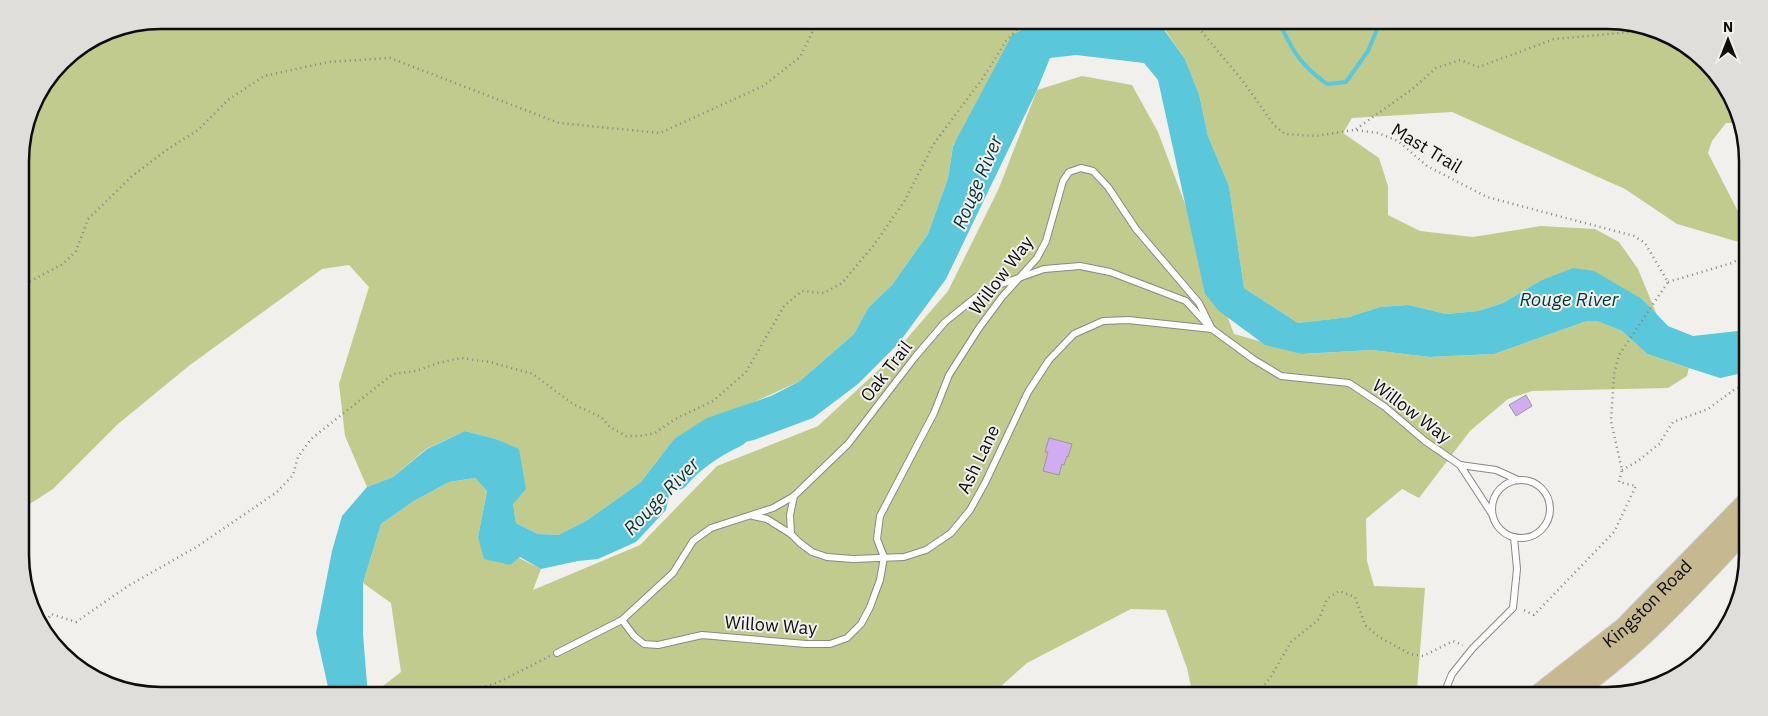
<svg xmlns="http://www.w3.org/2000/svg" width="1768" height="716" font-family="'IBM Plex Sans',sans-serif">
  <style>
    .green { fill: #c1cb8e }
    .water { fill: #5ac8da }
    .lines { fill: none; stroke-linecap: round; stroke-linejoin: round }
    .stream { stroke: #5ac8da; stroke-width: 4 }
    .river { stroke: #5ac8da; stroke-width: 24 }
    .building { fill: #d0acf1; stroke: #99989b }
    .lane-casing { stroke: #8a8885; stroke-width: 8 }
    .primary-casing { stroke: #cacaca; stroke-width: 22 }
    .path { stroke: #878583; stroke-width: 2.5; stroke-dasharray: 1 4; stroke-linecap: butt }
    .lane { stroke: #fff; stroke-width: 6 }
    .primary { stroke: #c6b88f; stroke-width: 20 }
    .labels { text-anchor: middle; dominant-baseline: central; stroke-width: 4; stroke-linejoin: round; paint-order: stroke }
    .street-label { font-size: 18px; fill: #0e0d0c; stroke: #f2f0ed }
    .water-label { font-size: 19px; font-style: italic; fill: #00353c; stroke: #f2f0ed }
    .rim { fill: none; stroke: #0e0d0c; stroke-width: 2.5 }
  </style>
  <rect width="100%" height="100%" fill="#f2f0ed"/>
  <g class="green">
    <polygon points="160,20 1047,20 1039,21 953,145 948,178 928,234 892,285 868,308 854,334 800,381 674,439 641,482 586,521 558,535 538,534 516,523 513,504 519,450 496,439 465,431 426,449 393,477 367,487 345,436 339,384 369,287 349,265 322,269 190,365 118,424 53,489 22,509 20,151 34,99 68,55 107,31"/>
    <polygon points="1135,20 1608,20 1653,28 1719,75 1739,123 1726,123 1712,141 1708,153 1744,223 1742,243 1677,224 1625,189 1452,112 1352,118 1343,133 1379,158 1388,186 1388,215 1420,231 1473,237 1541,226 1595,229 1619,242 1638,269 1657,315 1642,299 1540,281 1503,303 1478,311 1446,314 1409,305 1380,307 1349,317 1298,323 1244,288 1229,186 1208,136 1199,94 1185,59 1161,24"/>
    <polygon points="1082,76 1132,85 1158,132 1234,334 1305,354 1372,350 1429,357 1494,354 1587,321 1597,321 1622,331 1647,354 1689,368 1687,376 1668,388 1532,391 1508,399 1470,431 1419,498 1402,489 1366,519 1367,561 1374,586 1425,588 1417,689 1412,696 1193,696 1187,668 1166,610 1131,609 1027,663 990,696 370,696 401,672 391,603 363,583 381,524 414,501 449,482 475,478 487,491 478,537 541,569 533,590 640,545 717,466 818,426 884,365 948,291 999,188 1037,90"/>
  </g>
  <polygon class="water" points="1047,20 1135,20 1160,24 1185,59 1199,94 1208,136 1229,186 1244,288 1298,323 1349,317 1380,307 1409,305 1446,314 1478,311 1503,303 1540,281 1573,268 1594,271 1642,299 1668,326 1693,336 1747,330 1747,372 1720,378 1689,368 1647,354 1622,331 1597,321 1587,321 1494,354 1429,357 1372,350 1302,354 1265,345 1219,311 1205,294 1158,80 1144,63 1076,55 1050,58 1037,90 946,279 898,344 858,384 813,418 754,440 704,451 670,491 666,510 636,542 598,559 578,561 541,569 520,557 510,565 484,559 478,537 487,491 475,478 449,482 414,501 381,524 363,583 363,634 368,696 330,696 316,633 332,551 342,516 367,487 393,477 427,449 465,431 496,439 519,449 526,489 513,504 516,523 538,534 558,535 586,521 641,482 674,439 707,418 771,396 800,381 854,334 868,308 892,285 928,234 948,178 953,146 1012,35 1039,21"/>
  <g class="lines">
    <path class="stream" d="M1287,20L1283,30C1295,56 1304,67 1327,84L1346,82L1368,51L1381,20"/>
    <path class="river" d="M677,478C693,459 713,446 736,435"/>
  </g>
  <g class="building">
    <polygon points="1526,395 1532,406 1516,416 1509,405"/>
    <polygon points="1049,438 1072,444 1068,457 1067,456 1064,465 1062,464 1059,475 1043,471 1048,452 1045,452"/>
  </g>
  <g class="lines">
    <defs>
      <g id="lane">
        <circle cx="1521" cy="509" r="29"/>
        <polyline points="1492,514 1460,465 1496,470 1518,480"/>
        <polyline points="753,516 767,519 791,534 800,543 812,552 827,557 853,559 904,557 926,550 951,533 970,510 985,483 1028,392 1049,360 1074,334 1103,321 1128,320 1212,329"/>
        <polyline points="791,534 790,515 794,496"/>
        <polyline points="622,620 634,636 644,644 658,645 702,635 806,644 830,644 847,638 861,624 870,607 880,580 884,557 877,539 880,516 934,413 949,375 979,328 1002,297 1037,258 1046,241 1063,181 1069,172 1081,168 1093,171 1108,187 1136,229 1199,303 1212,329 1253,359 1281,376 1349,383 1385,407 1425,441 1460,465"/>
        <polyline points="557,653 622,620 673,573 693,541 711,528 773,508 794,496 848,444 915,357 945,322 976,297 996,286 1044,269 1080,266 1110,272 1186,301 1206,323"/>
        <polyline points="1443,696 1452,674 1472,649 1513,608 1517,569 1514,537"/>
      </g>
      <g id="primary">
        <path id="s1" d="M1537,696L1624,628L1748,501"/>
        <path d="M1567,696C1636,650 1691,587 1748,527"/>
      </g>
    </defs>
    <use href="#lane" class="lane-casing"/>
    <use href="#primary" class="primary-casing"/>
    <g class="path">
      <polyline points="1181,20 1198,28"/>
      <polyline points="1192,20 1242,80 1274,125 1285,134 1316,136 1354,130 1378,133 1398,141 1427,166 1487,197 1634,236 1645,243 1668,282 1619,355 1614,374 1611,421 1622,470 1619,482 1636,486 1614,532 1534,615 1522,609"/>
      <polyline points="1356,129 1411,90 1436,68 1460,60 1479,67 1554,39 1632,32 1659,32"/>
      <polyline points="1668,282 1732,263 1747,254"/>
      <polyline points="21,286 63,264 76,251 88,219 132,176 168,149 198,130 228,100 264,76 328,62 390,58 559,123 660,133 763,86 800,57 818,20"/>
      <polyline points="1622,470 1638,461 1659,444 1673,422 1708,409 1735,389 1747,385"/>
      <polyline points="44,626 51,614 76,622 128,586 198,546 277,492 293,475 298,457 311,439 393,374 416,371 438,363 461,358 490,362 533,374 573,404 601,417 610,427 626,436 640,436 655,433 675,419 713,401 746,372 784,306 802,291 824,293 842,283 873,246 904,202 933,145 983,78 1006,41 1026,20"/>
      <polyline points="457,696 499,682 550,656"/>
      <polyline points="1255,696 1270,678 1291,642 1319,619 1327,599 1339,591 1355,597 1365,625 1379,637 1410,654 1423,656 1453,641 1463,645"/>
    </g>
    <use href="#lane" class="lane"/>
    <use href="#primary" class="primary"/>
  </g>
  <g class="labels">
    <g class="street-label">
      <text transform="translate(1427 148) rotate(31)">Mast Trail</text>
      <text transform="translate(1001 275) rotate(-53)">Willow Way</text>
      <text transform="translate(886 371) rotate(-52)">Oak Trail</text>
      <text transform="translate(1412 411) rotate(37)">Willow Way</text>
      <text transform="translate(978 459) rotate(-64)">Ash Lane</text>
      <text stroke="none"><textPath href="#s1" startOffset="144">Kingston Road</textPath></text>
      <text transform="translate(771 625) rotate(4)">Willow Way</text>
    </g>
    <g class="water-label">
      <text transform="translate(977 182) rotate(-67)">Rouge River</text>
      <text x="1569" y="299">Rouge River</text>
      <text transform="translate(661 496) rotate(-46)">Rouge River</text>
    </g>
  </g>
  <path d="M0 0H1768V716H0ZM161 29H1607A132 132 0 0 1 1739 161V555A132 132 0 0 1 1607 687H161A132 132 0 0 1 29 555V161A132 132 0 0 1 161 29Z" fill="#e0dedb" fill-rule="evenodd"/>
  <path class="rim" d="M161 29H1607A132 132 0 0 1 1739 161V555A132 132 0 0 1 1607 687H161A132 132 0 0 1 29 555V161A132 132 0 0 1 161 29Z"/>
  <g transform="translate(1728 40)" stroke="#f2f0ed" stroke-width="4" paint-order="stroke">
  <path d="M0-4L9 19L0 12L-9 19Z" fill="#0e0d0c"/>
  <text y="-8" font-size="14" font-weight="bold" text-anchor="middle" fill="#0e0d0c">N</text>
  </g>
</svg>
